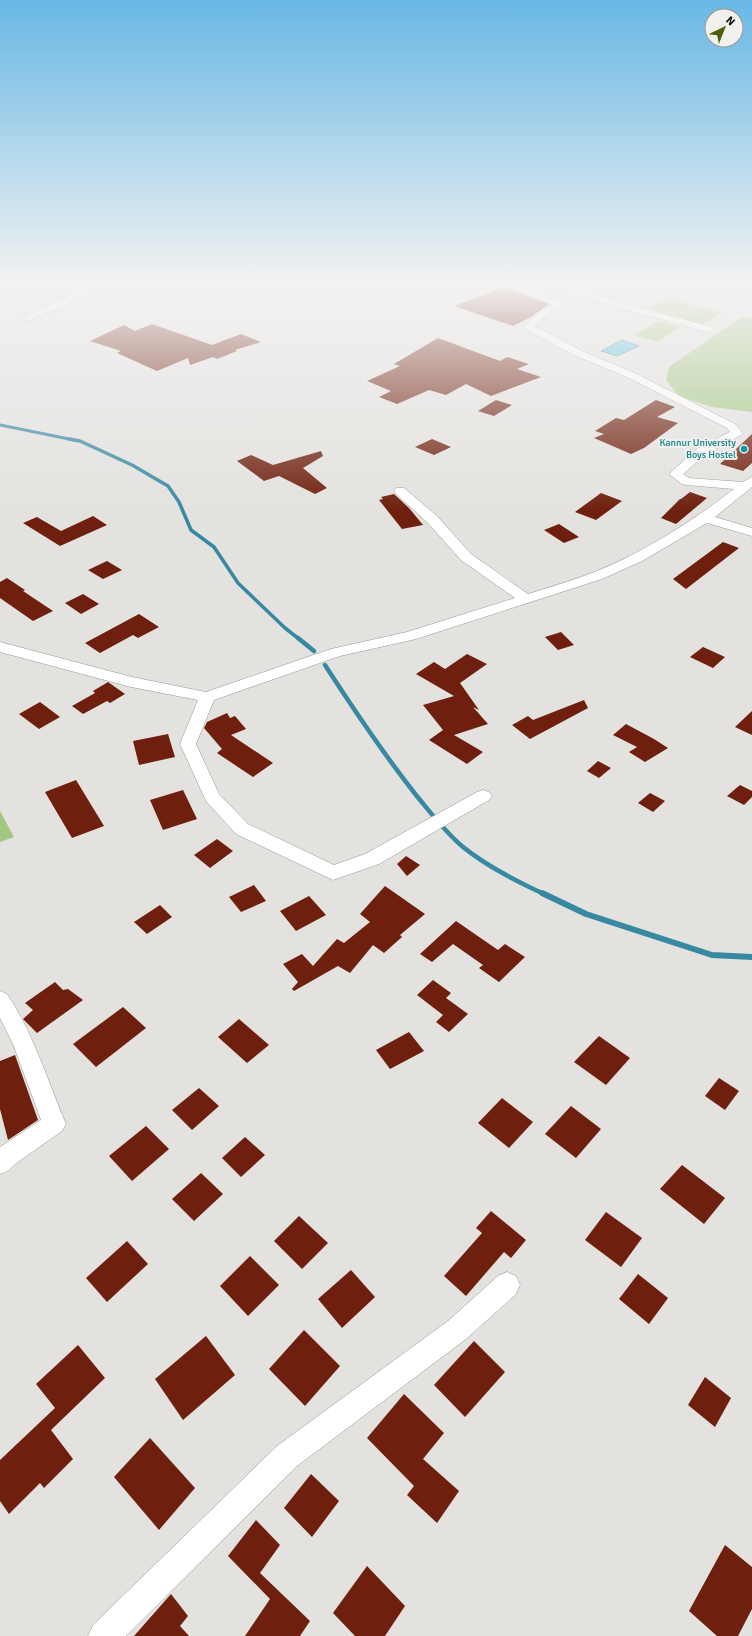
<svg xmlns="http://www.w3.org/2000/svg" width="752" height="1636" font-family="Signika,sans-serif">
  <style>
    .green { fill: #a2c783 }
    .water { fill: #48bde1; stroke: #3789a2 }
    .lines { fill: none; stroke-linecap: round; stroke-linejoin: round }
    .stream-far3 { stroke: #3789a2; stroke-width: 3 }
    .stream-far2 { stroke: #3789a2; stroke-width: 3.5 }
    .stream-far1 { stroke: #3789a2; stroke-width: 4.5 }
    .stream { stroke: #3789a2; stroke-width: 6 }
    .building { fill: #6e1f0d }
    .minor-casing { stroke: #969592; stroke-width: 1 }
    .minor { fill: #fff; fill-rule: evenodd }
    .culture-dot { fill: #0f9aa8; stroke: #f1f0ec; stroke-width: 1.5 }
    .labels { text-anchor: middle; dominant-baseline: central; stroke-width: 4; stroke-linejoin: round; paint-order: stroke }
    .far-culture-label { font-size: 10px; fill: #0d838f; stroke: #f1f0ec; text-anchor: end }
  </style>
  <rect width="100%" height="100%" fill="#e4e2df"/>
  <g class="green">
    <polygon points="667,298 722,313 701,325 646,309"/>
    <polygon points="741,317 752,318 752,412 712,407 679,396 666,380 669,367"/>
    <polygon points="659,321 680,327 657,342 634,335"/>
    <polygon points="0,811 14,837 0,842"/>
  </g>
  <polygon class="water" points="622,340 639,346 617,356 601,351"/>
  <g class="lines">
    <polyline class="stream-far3" points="0,425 74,440"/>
    <polyline class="stream-far2" points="69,439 80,441 132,465 168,486 179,502 191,530 214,547 238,583 285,628 299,639"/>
    <g class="stream-far1">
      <polyline points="298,638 314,651"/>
      <path d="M325,665C354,710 383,753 416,795C431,813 445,832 463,847C488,867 516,881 544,894"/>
    </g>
    <polyline class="stream" points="542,893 586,914 712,955 752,957"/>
  </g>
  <g class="building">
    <polygon points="505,287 549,304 531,317 513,326 454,306"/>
    <polygon points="152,324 212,345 241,334 261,342 235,350 237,351 217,359 213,357 190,365 188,358 157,371 117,353 121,351 90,341 124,325 135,331"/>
    <polygon points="438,338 500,361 507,357 529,364 517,369 541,377 491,396 466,384 446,395 429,390 397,404 379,397 391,391 367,381 400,366 394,364"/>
    <polygon points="496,400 512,405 494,416 478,411"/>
    <polygon points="656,400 675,407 657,417 678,423 644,448 631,454 594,438 604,434 595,431 616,418 624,420"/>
    <polygon points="752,434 752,463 743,471 720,464"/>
    <polygon points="432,439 451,447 434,455 415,447"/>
    <polygon points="321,451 323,456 303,468 327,488 315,494 279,476 264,481 237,461 251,455 273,465"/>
    <polygon points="690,492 707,498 676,524 661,518 680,499 681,499"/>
    <polygon points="601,493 622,501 596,520 575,512"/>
    <polygon points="394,494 409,508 423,525 402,529 379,500 383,499 381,497"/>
    <polygon points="93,516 107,525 60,546 23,523 37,517 61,531"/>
    <polygon points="559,524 579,537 564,543 544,530"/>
    <polygon points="723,542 739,548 686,589 673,579"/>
    <polygon points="107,561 122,570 103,579 88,570"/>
    <polygon points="7,578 25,590 23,591 53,611 33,621 0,598 0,582"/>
    <polygon points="83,594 99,604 81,614 65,603"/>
    <polygon points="139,614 159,627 138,638 133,635 100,653 85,643"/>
    <polygon points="561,632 574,645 558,650 545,637"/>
    <polygon points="703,647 725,657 713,668 690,657"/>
    <polygon points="467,654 487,664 460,683 479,710 473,707 488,724 454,735 483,752 467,764 429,740 443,730 423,705 454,696 416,674 434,662 445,669"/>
    <polygon points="108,682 125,694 110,703 107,701 83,714 72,706 95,693 93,691"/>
    <polygon points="584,700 588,708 530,739 512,725 528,716 533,720"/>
    <polygon points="40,702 60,717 39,729 19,714"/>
    <polygon points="752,711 752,735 735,727"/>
    <polygon points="227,713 230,718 235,716 246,729 231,735 273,763 253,777 217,753 222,749 204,728 207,722"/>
    <polygon points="626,724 654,739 668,748 645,762 629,752 637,747 613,735"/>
    <polygon points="168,734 175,757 139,765 133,741"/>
    <polygon points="598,761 611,768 599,778 587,771"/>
    <polygon points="76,780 104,826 72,838 45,792"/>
    <polygon points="740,785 752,791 752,797 744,805 727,796"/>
    <polygon points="183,790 197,819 163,830 150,800"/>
    <polygon points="650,793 665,801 653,812 638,803"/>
    <polygon points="217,839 233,851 210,868 194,855"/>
    <polygon points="406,856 420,865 407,876 397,864"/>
    <polygon points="254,885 266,901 241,912 229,897"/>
    <polygon points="385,886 425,914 400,935 402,937 384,953 373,945 350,973 338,966 294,991 292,989 298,982 283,964 302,954 313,966 337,939 344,943 370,922 360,914"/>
    <polygon points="309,896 326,915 296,931 280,911"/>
    <polygon points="160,905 172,917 147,934 134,922"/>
    <polygon points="456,921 498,950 505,944 525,957 499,982 479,968 483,965 453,944 432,962 420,954"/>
    <polygon points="433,980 451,993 446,998 468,1014 449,1032 436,1022 443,1015 417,995"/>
    <polygon points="55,982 63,990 68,989 83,1000 37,1033 23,1019 33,1010 25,1003"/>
    <polygon points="123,1007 146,1028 96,1067 73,1044"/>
    <polygon points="239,1019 269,1045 247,1063 218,1037"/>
    <polygon points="409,1032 424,1051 390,1069 376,1050"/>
    <polygon points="599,1036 630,1058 606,1085 574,1062"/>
    <polygon points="15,1055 38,1120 8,1140 0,1109 0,1061"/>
    <polygon points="719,1078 739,1091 725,1110 705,1096"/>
    <polygon points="199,1088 219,1106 192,1130 172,1110"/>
    <polygon points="502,1098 533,1122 509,1148 478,1123"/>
    <polygon points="571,1106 601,1129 576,1158 545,1134"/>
    <polygon points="146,1126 169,1149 132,1181 109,1156"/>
    <polygon points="245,1137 265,1155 241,1177 222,1158"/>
    <polygon points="682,1165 725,1198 704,1224 660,1189"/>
    <polygon points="201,1173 223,1194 194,1221 172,1199"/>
    <polygon points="491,1211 526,1240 511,1258 504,1252 466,1296 444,1276 482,1233 476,1228"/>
    <polygon points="606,1212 642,1238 621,1267 585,1240"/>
    <polygon points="299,1216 328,1243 302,1269 274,1241"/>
    <polygon points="127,1241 148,1264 107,1302 86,1278"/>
    <polygon points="250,1256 279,1285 248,1316 220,1286"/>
    <polygon points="351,1270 375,1297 342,1328 318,1299"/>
    <polygon points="638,1274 668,1298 649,1324 619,1299"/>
    <polygon points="304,1330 340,1366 305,1406 269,1369"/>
    <polygon points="206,1336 235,1375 183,1420 155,1379"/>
    <polygon points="474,1341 505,1372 465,1417 434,1385"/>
    <polygon points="78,1345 105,1378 51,1430 73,1459 44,1488 40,1483 9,1514 0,1501 0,1460 55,1408 36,1384"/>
    <polygon points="705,1377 731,1398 715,1427 688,1405"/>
    <polygon points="404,1394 444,1433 423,1459 459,1491 437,1523 407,1495 414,1486 367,1438"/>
    <polygon points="150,1438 195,1488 159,1530 114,1477"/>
    <polygon points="311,1474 339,1501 312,1537 284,1508"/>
    <polygon points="256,1520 280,1545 260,1573 310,1621 300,1636 245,1636 270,1599 228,1556"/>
    <polygon points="725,1545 752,1567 752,1609 738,1636 717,1636 689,1611"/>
    <polygon points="367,1566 405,1606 385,1636 355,1636 333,1613"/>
    <polygon points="171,1594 188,1616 180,1626 189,1636 134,1636"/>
  </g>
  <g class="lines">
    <defs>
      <g id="minor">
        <polygon points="97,283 110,283 31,320 25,320 23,318 25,316"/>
        <path d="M502,283H515L562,302L564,304L562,306L545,316L535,326L582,351L635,373L735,424L743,433L741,435L706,454L683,474L689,478L743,482L752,477V487L715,517L752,528V536L707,523L642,561L602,579L416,639L340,656L214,700L196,744L219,794L248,824L334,865L365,854L477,792L483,790L489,792L492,796L489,800L379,864L333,880L236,834L206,801L180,744L198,700L131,687L0,652V642L132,677L206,692L331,649L407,632L515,598L461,560L427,522L396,494L394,491L396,488H404L437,516L471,554L528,594C549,587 571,581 592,573C643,553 691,522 734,489L686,485L682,484L669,474L698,448L730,432L727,428L627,377L574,355L525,329L524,327L525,325L539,312L552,304L504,285Z"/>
        <polygon points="567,285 601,297 712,327 713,329 708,332 595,301 564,290 562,288 564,286"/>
        <path d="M0,991L7,994C34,1034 47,1080 66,1124L62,1131L15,1164L8,1171L0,1174V1147L41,1120L13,1044L0,1018Z"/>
        <polygon points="507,1272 516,1276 520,1285 516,1294 466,1339 297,1466 126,1636 88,1636 93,1625 277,1446 448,1321 498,1276"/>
      </g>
    </defs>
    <use href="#minor" class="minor-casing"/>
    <use href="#minor" class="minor"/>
  </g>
  <linearGradient id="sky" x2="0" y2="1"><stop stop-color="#68b8e5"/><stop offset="0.55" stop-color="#f3f2f1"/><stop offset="1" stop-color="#f3f2f1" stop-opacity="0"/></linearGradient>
  <rect width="752" height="512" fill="url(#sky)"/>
  <circle class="culture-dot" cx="744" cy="449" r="4"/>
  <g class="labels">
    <g class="far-culture-label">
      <text x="736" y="443">Kannur University<tspan x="736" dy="12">Boys Hostel</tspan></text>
    </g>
  </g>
  <g transform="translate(724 28) rotate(43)"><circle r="19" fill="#f1f0ec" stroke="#979693"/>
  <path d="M0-3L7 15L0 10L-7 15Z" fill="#4a5f06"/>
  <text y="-6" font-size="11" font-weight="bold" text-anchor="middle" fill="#100f0e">N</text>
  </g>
</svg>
